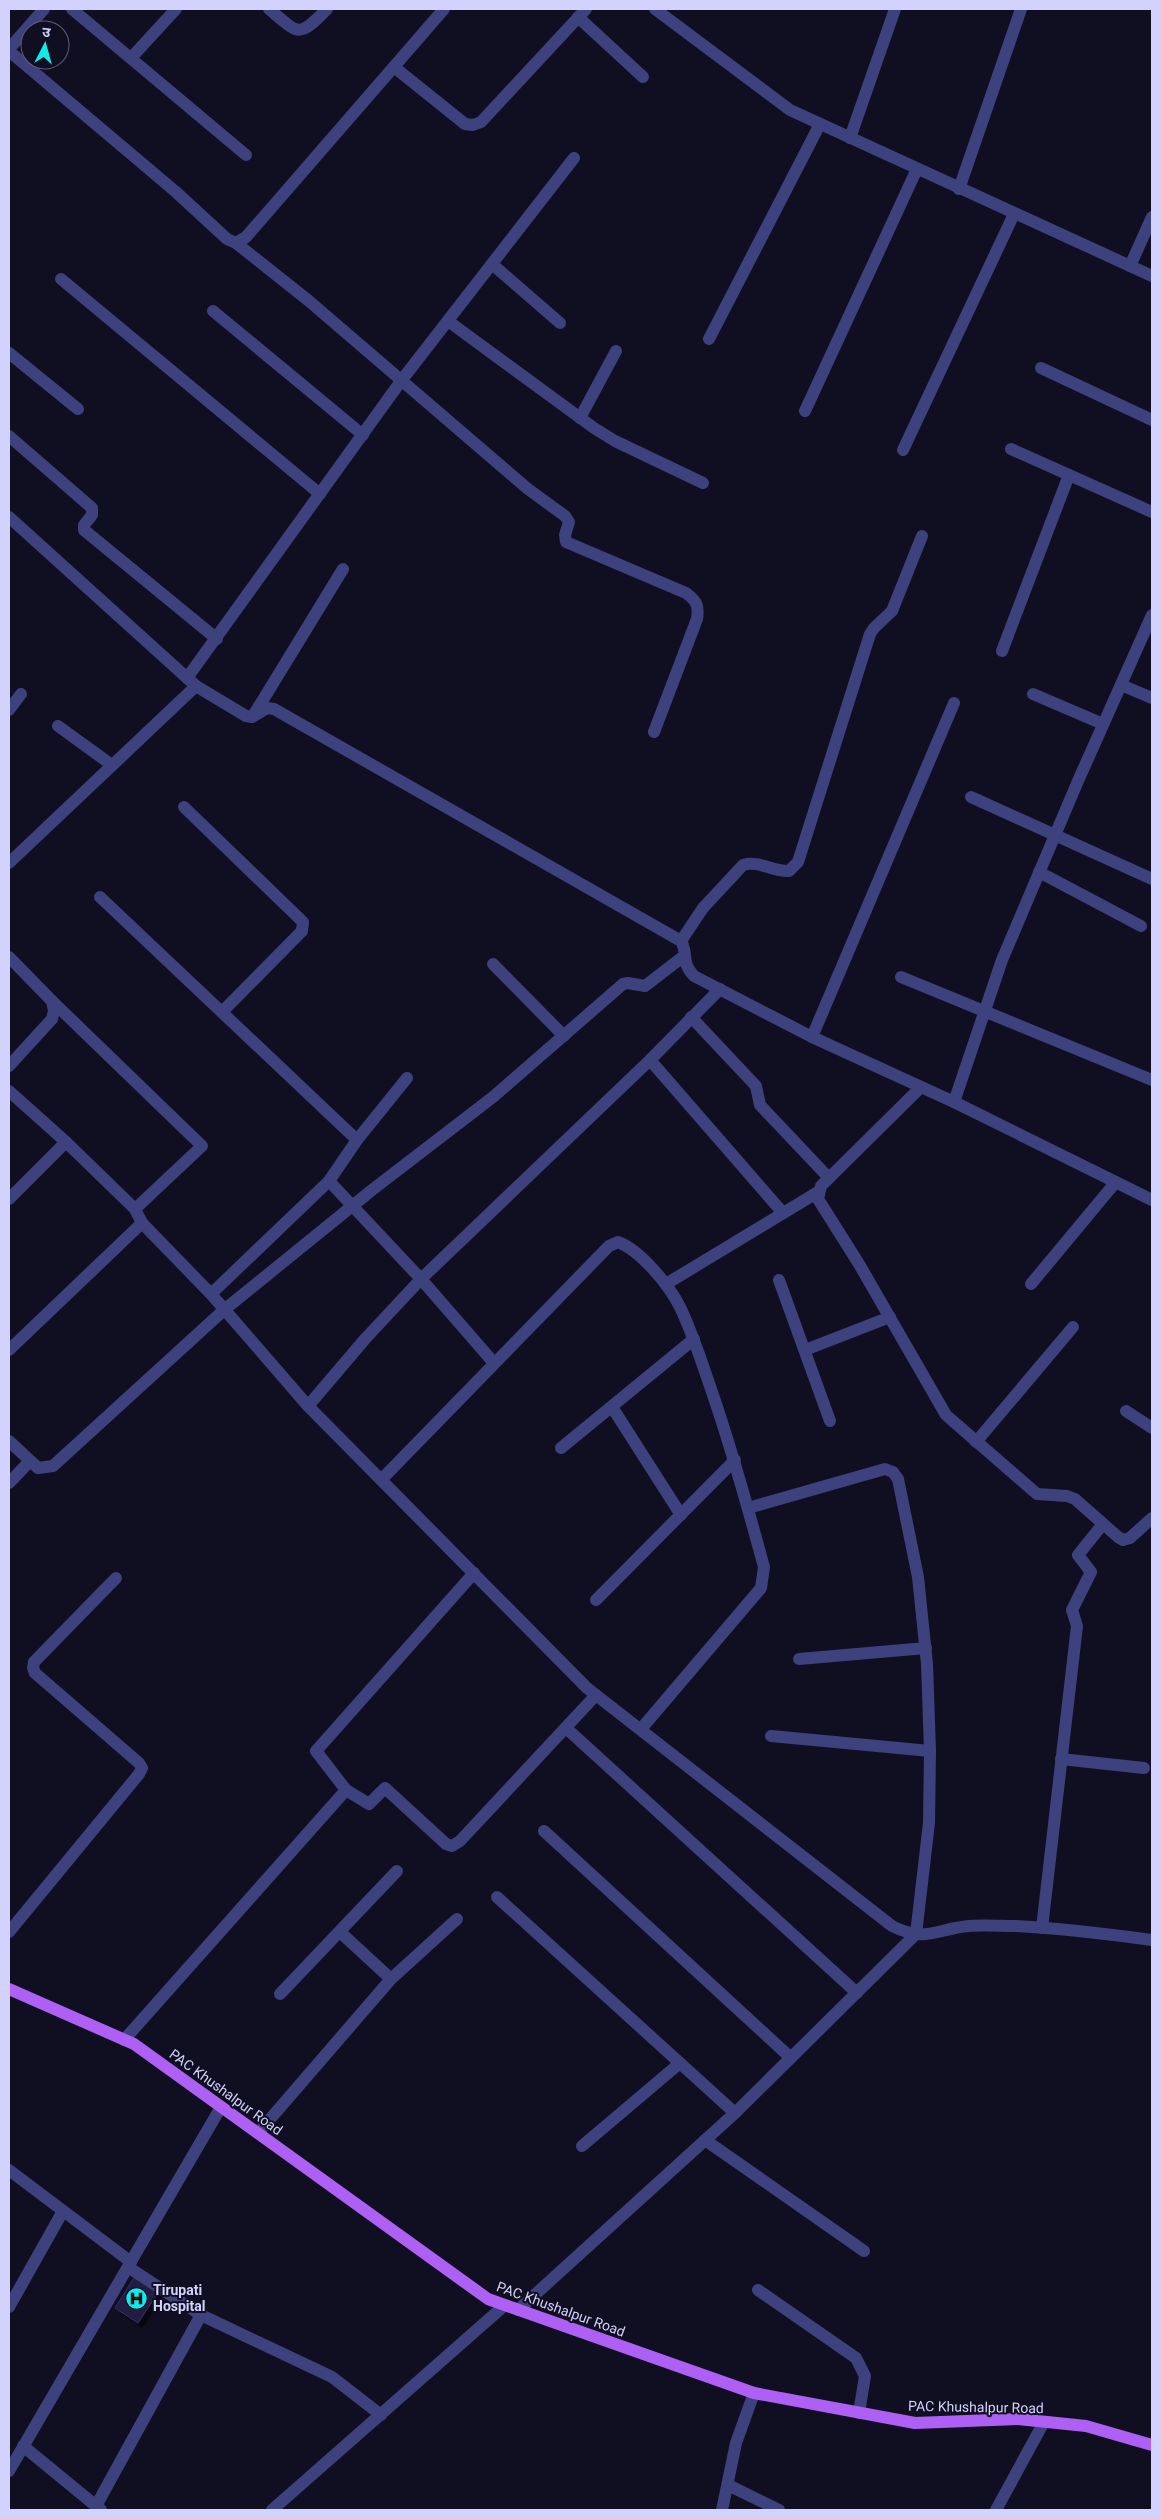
<svg xmlns="http://www.w3.org/2000/svg" width="1161" height="2519" font-family="Roboto,'Noto Sans Devanagari',sans-serif">
  <style>
    .building { fill: #201c41; stroke: #35306b; filter: url(#shadow) }
    .lines { fill: none; stroke-linecap: round; stroke-linejoin: round }
    .minor { stroke: #3d417d; stroke-width: 12 }
    .major { stroke: #ae60f5; stroke-width: 12 }
    .labels { text-anchor: middle; dominant-baseline: central; stroke-width: 4; stroke-linejoin: round; paint-order: stroke }
    .street-label { font-size: 14px; fill: #d2d2fc; stroke: #100f21 }
    .poi-label { font-size: 14px; font-weight: bold; fill: #d2d2fc; stroke: #100f21; text-anchor: start }
  </style>
  <defs>
    <filter id="shadow"><feDropShadow dx="4.5" dy="4.5" stdDeviation="0" flood-color="#0009"/></filter>
  </defs>
  <rect width="100%" height="100%" fill="#100f21"/>
  <polygon class="building" points="135,2276 159,2291 138,2323 115,2308"/>
  <g class="lines">
    <g class="minor">
      <polyline points="72,9 246,155"/>
      <path d="M269,9C299,34 298,39 327,9"/>
      <polyline points="655,9 790,110 1152,276"/>
      <polyline points="578,17 643,77"/>
      <polyline points="9,49 44,9"/>
      <path d="M9,51L176,192L227,239L236,243L309,301L528,489L565,516L569,522L565,535L566,542L686,593C697,601 699,606 697,619L654,732"/>
      <polyline points="131,58 176,9"/>
      <polyline points="394,67 465,124 473,125 481,122 586,9"/>
      <polyline points="850,138 895,9"/>
      <polyline points="959,189 1021,9"/>
      <polyline points="236,243 246,237 444,9"/>
      <polyline points="492,264 560,323"/>
      <polyline points="1130,266 1152,217"/>
      <polyline points="61,279 320,494"/>
      <polyline points="213,311 363,435"/>
      <polyline points="448,321 594,428 615,441 703,483"/>
      <polyline points="709,339 820,124"/>
      <polyline points="9,353 78,409"/>
      <polyline points="1041,368 1152,420"/>
      <polyline points="805,411 917,169"/>
      <polyline points="580,418 616,351"/>
      <polyline points="9,436 92,508 92,515 84,525 84,530 217,639"/>
      <polyline points="1011,449 1152,512"/>
      <polyline points="903,450 1014,214"/>
      <path d="M9,517L196,686L246,716L252,717L267,708L274,709L681,941C689,955 680,961 694,976L812,1037L954,1102L1152,1200"/>
      <polyline points="1002,651 1069,475"/>
      <polyline points="187,678 401,381 574,158"/>
      <polyline points="1121,685 1152,698"/>
      <polyline points="1033,694 1103,724"/>
      <polyline points="9,710 21,694"/>
      <polyline points="253,716 343,569"/>
      <polyline points="58,726 112,765"/>
      <polyline points="971,797 1152,879"/>
      <polyline points="184,807 303,922 302,931 222,1012"/>
      <polyline points="9,863 196,686"/>
      <polyline points="1039,872 1141,926"/>
      <polyline points="100,897 357,1140"/>
      <path d="M681,941L703,908L743,865C760,860 772,872 789,871L798,862L870,634L874,628L892,611L922,536"/>
      <polyline points="9,957 52,1001 54,1011 52,1019 9,1066"/>
      <polyline points="493,964 564,1036"/>
      <polyline points="901,977 1152,1080"/>
      <polyline points="52,1001 202,1146 135,1209"/>
      <polyline points="691,1017 756,1086 760,1105 829,1178"/>
      <polyline points="812,1037 954,703"/>
      <polyline points="650,1060 783,1213"/>
      <polyline points="921,1087 821,1186 818,1199 859,1264 946,1415 1037,1494 1067,1496 1075,1499 1118,1537 1123,1540 1130,1538 1152,1518"/>
      <path d="M9,1091L66,1142L135,1209L142,1223L211,1294L308,1406L587,1688L892,1926C926,1943 936,1929 969,1926C984,1925 1000,1926 1015,1926C1061,1928 1107,1934 1152,1940"/>
      <polyline points="954,1102 1002,960 1078,781 1152,615"/>
      <polyline points="329,1181 421,1279 494,1363"/>
      <polyline points="9,1199 66,1142"/>
      <polyline points="779,1280 830,1421"/>
      <polyline points="666,1284 818,1192"/>
      <polyline points="1031,1284 1115,1183"/>
      <polyline points="211,1294 329,1181 357,1140 407,1078"/>
      <polyline points="9,1350 142,1223"/>
      <polyline points="805,1350 890,1317"/>
      <polyline points="308,1406 365,1339 421,1279 650,1060 720,989"/>
      <polyline points="612,1407 681,1515"/>
      <polyline points="1126,1411 1152,1428"/>
      <polyline points="9,1441 38,1468 53,1466 224,1310 372,1190 493,1097 623,984 628,983 645,986 684,956"/>
      <polyline points="976,1442 1073,1327"/>
      <polyline points="561,1448 694,1339"/>
      <path d="M381,1480L609,1246L618,1242C640,1250 669,1285 680,1307C693,1334 702,1363 712,1392C732,1450 748,1508 764,1567L761,1588L641,1729"/>
      <polyline points="9,1483 30,1461"/>
      <polyline points="474,1573 316,1751 346,1790 369,1804 385,1788 446,1844 452,1846 460,1841 596,1695"/>
      <polyline points="596,1600 735,1460"/>
      <polyline points="799,1659 926,1648"/>
      <polyline points="566,1728 857,1993"/>
      <polyline points="771,1736 930,1751"/>
      <polyline points="1061,1759 1144,1768"/>
      <polyline points="544,1831 791,2058"/>
      <polyline points="497,1897 735,2113"/>
      <polyline points="1042,1928 1077,1626 1072,1610 1091,1572 1078,1555 1103,1524"/>
      <polyline points="9,1932 139,1774 142,1768 139,1763 35,1673 33,1668 34,1662 116,1578"/>
      <polyline points="340,1932 391,1979"/>
      <polyline points="280,1994 397,1871"/>
      <polyline points="124,2040 346,1790"/>
      <polyline points="258,2133 391,1979 457,1919"/>
      <polyline points="705,2140 864,2251"/>
      <polyline points="582,2146 680,2063"/>
      <polyline points="9,2170 131,2262"/>
      <polyline points="128,2267 201,2315 332,2377 381,2415"/>
      <polyline points="758,2290 856,2358 865,2376 859,2413"/>
      <polyline points="9,2307 63,2211"/>
      <polyline points="518,2310 735,2113 916,1934 929,1823 930,1751 927,1664 918,1577 898,1479 893,1472 885,1469 748,1508"/>
      <polyline points="23,2446 101,2510"/>
      <polyline points="9,2471 221,2107"/>
      <polyline points="728,2485 779,2510"/>
      <polyline points="96,2506 201,2315"/>
      <polyline points="272,2510 505,2305"/>
      <polyline points="722,2510 736,2443 754,2393"/>
      <polyline points="996,2510 1044,2422"/>
    </g>
    <polyline class="major" points="9,1989 134,2044 488,2299 754,2393 915,2423 1018,2419 1086,2426 1152,2445"/>
  </g>
  <defs>
    <symbol id="hospital-disc" viewBox="-11 -11 22 22"><circle r="9.5" fill="#0febea" stroke="#100f21"/><path d="M-5-5h3v3.5h4V-5h3V5h-3V1.5h-4V5h-3Z" fill="#111"/></symbol>
  </defs>
  <g fill-rule="evenodd">
    <use href="#hospital-disc" x="124" y="2286" width="25" height="25"/>
  </g>
  <g class="labels">
    <g class="street-label">
      <text transform="translate(226 2092) rotate(36)">PAC Khushalpur Road</text>
      <text transform="translate(561 2309) rotate(20)">PAC Khushalpur Road</text>
      <text transform="translate(976 2407) rotate(1)">PAC Khushalpur Road</text>
    </g>
    <g class="poi-label">
      <text x="153" y="2290">Tirupati<tspan x="153" dy="16">Hospital</tspan></text>
    </g>
  </g>
  <rect width="1161" height="2519" fill="none" stroke="#d2d2fc" stroke-width="20"/>
  <g transform="translate(45 45) rotate(6)"><circle r="24" fill="#100f21" stroke="#5e5d79"/>
  <path d="M0-4L9 19L0 12L-9 19Z" fill="#0febea"/>
  <text y="-8" font-size="14" font-weight="bold" text-anchor="middle" fill="#d2d2fc">उ</text>
  </g>
</svg>
